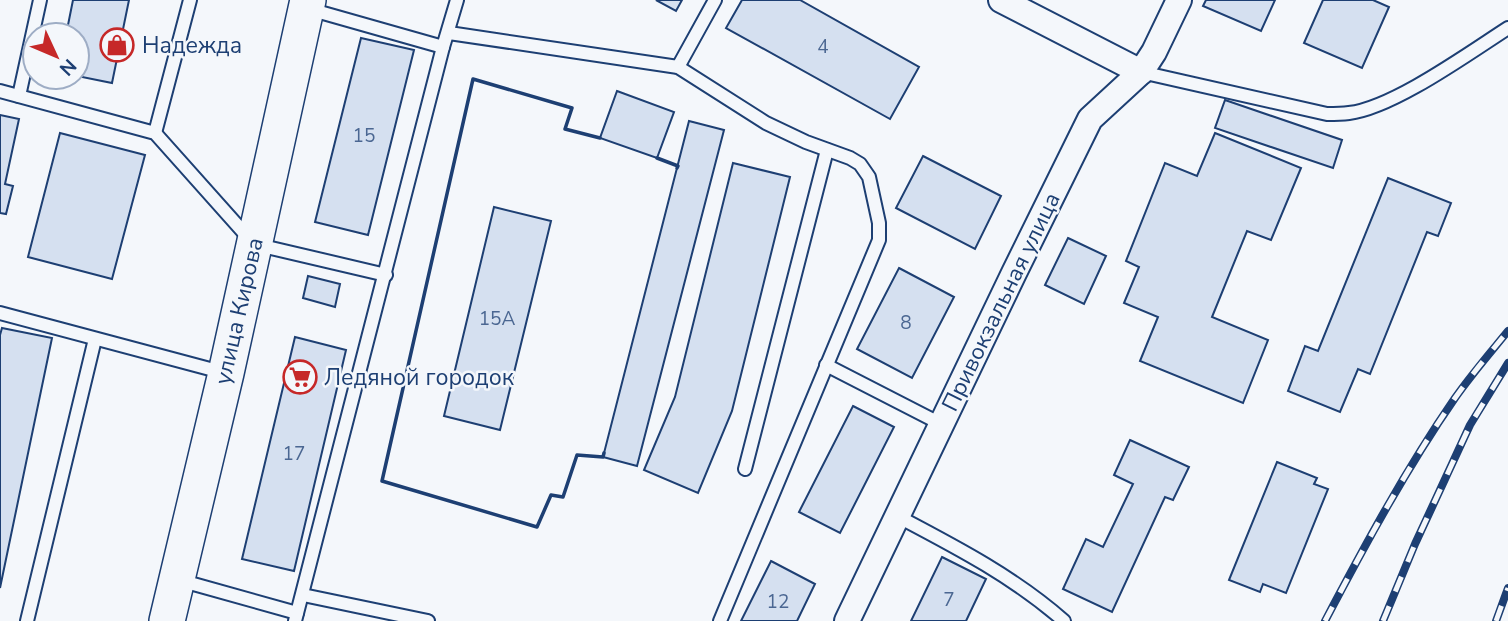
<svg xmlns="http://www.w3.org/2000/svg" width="1508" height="621" font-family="'Nunito Sans',sans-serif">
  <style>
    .building { fill: #d5e0f0; stroke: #1d3f73; stroke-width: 2 }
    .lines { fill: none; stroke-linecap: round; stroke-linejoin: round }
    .service-casing { stroke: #1d3f73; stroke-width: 16 }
    .minor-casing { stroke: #1d3f73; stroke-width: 28 }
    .secondary-casing { stroke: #1d3f73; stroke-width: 38 }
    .service { stroke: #f4f7fb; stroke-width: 12 }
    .minor { stroke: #f4f7fb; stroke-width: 24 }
    .secondary { stroke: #f4f7fb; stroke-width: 35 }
    .rail-casing { stroke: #1d3f73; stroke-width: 8 }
    .rail { stroke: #f4f7fb; stroke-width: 5; stroke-dasharray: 16; stroke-linecap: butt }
    .wall { stroke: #1d3f73; stroke-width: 3.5 }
    .labels { text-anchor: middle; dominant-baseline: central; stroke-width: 5; stroke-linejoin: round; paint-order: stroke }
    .number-label { font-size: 19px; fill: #4b6792 }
    .poi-label { font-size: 23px; fill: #1d3f73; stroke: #f4f7fb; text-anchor: start }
    .street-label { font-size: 23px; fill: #1d3f73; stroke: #f4f7fb }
  </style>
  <rect width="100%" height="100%" fill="#f4f7fb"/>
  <g class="building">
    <polygon points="73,0 129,0 112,83 77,76 77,35 66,35"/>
    <polygon points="656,0 682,0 676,11"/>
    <polygon points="742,0 800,0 919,67 890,119 726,28"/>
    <polygon points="1206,0 1275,0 1261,31 1203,6"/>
    <polygon points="1323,0 1373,0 1389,7 1362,68 1304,43"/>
    <polygon points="361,38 414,50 368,235 315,222"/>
    <polygon points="617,91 674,112 657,158 600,138"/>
    <polygon points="1225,100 1342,140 1333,168 1215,128"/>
    <polygon points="0,115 19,119 5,184 13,186 6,214 0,213"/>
    <polygon points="689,121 724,130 637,466 603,457"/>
    <polygon points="60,133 145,155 112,279 28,257"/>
    <polygon points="1215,133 1301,168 1271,240 1247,231 1212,317 1268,340 1243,403 1140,361 1158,317 1124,303 1139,267 1126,261 1165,163 1197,176"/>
    <polygon points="923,156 1001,196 975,249 896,208"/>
    <polygon points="733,163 790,177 732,411 698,493 644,470 675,397"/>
    <polygon points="1388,178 1451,203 1438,236 1427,232 1370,374 1358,369 1340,412 1288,391 1305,346 1318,351"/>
    <polygon points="494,207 551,221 500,430 444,416"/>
    <polygon points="1068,238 1106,256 1084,304 1045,285"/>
    <polygon points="899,268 954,297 912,378 857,349"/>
    <polygon points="308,276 340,284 335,307 303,298"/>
    <polygon points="2,328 52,338 0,588 0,335"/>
    <polygon points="295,337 346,350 294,571 242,559"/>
    <polygon points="853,406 894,427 840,533 799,512"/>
    <polygon points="1130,440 1189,467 1173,500 1165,497 1112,612 1063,589 1086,539 1103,547 1133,484 1114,475"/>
    <polygon points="1277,462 1317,478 1314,484 1328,489 1286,593 1263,584 1260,592 1229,580"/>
    <polygon points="942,557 986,579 966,621 911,621"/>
    <polygon points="771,561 815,584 797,621 741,621"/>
  </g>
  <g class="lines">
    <defs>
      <g id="service">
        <polyline points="309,9 443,47"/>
        <polyline points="449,33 678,67 766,123 806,142 850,158 860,164 869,177 879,223 879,240 720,621"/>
        <polyline points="678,67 715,0"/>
        <path d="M1141,72L1327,114C1334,114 1341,114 1349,113C1393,108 1469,53 1508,28"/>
        <polyline points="0,91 155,133 254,244 386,275"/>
        <polyline points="19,96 40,0"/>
        <polyline points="155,133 190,0"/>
        <polyline points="0,313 225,373"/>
        <polyline points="826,365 941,424"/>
        <polyline points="745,469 827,150"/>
        <path d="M897,516C956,547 1014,577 1064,621"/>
        <polyline points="179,580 297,613"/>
        <polyline points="303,595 428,621"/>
        <polyline points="27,621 95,339"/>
        <polyline points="295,621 443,47 457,0"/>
      </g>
      <g id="minor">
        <polyline points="1001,0 1141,72"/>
        <polyline points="847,621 1014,273 1090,119 1141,72 1154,52 1179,0"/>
      </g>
      <polyline id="secondary" points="167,621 226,373 308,0"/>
    </defs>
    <use href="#service" class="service-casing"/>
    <use href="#minor" class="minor-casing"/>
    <use href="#secondary" class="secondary-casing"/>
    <use href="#service" class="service"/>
    <use href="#minor" class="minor"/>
    <use href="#secondary" class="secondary"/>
    <defs>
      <g id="rail">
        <path d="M1325,621C1365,545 1406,469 1455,398C1471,375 1490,353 1508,331"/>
        <polyline points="1383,621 1415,544 1470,425 1508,363"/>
        <polyline points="1496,621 1508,588"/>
      </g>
    </defs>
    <use href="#rail" class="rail-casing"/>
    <use href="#rail" class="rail"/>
    <g class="wall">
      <polyline points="600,138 565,129 572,108 473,79 382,481 537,527 551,495 563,497 577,455 603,457 604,453"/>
      <polyline points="657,158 678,166 677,168"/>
    </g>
  </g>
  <defs>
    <symbol id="shop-ring" viewBox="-11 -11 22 22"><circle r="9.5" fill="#f4f7fb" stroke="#c62828" stroke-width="1.5"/><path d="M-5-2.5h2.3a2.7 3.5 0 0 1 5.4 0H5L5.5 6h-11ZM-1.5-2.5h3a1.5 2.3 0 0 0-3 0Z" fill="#c62828"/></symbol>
    <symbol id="supermarket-ring" viewBox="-11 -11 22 22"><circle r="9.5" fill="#f4f7fb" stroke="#c62828" stroke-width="1.5"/><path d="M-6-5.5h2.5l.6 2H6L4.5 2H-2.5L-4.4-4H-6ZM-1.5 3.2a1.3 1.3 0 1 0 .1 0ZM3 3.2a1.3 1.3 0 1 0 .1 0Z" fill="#c62828"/></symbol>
  </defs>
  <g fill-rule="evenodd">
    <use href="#shop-ring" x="98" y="26" width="38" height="38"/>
    <use href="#supermarket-ring" x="281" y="358" width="38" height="38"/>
  </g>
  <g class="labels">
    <g class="number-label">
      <text x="823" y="47">4</text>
      <text x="364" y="136">15</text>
      <text x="497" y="319">15А</text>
      <text x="906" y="323">8</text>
      <text x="294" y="454">17</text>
      <text x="949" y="600">7</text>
      <text x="778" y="602">12</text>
    </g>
    <g class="poi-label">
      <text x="142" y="45">Надежда</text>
      <text x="324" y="377">Ледяной городок</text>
    </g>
    <g class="street-label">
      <text transform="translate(1001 302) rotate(-64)">Привокзальная улица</text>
      <text transform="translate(239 311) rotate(-77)">улица Кирова</text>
    </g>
  </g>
  <g transform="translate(56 56) rotate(134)"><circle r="33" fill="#f4f7fb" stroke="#9eadc5" stroke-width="2"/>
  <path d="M0-5L12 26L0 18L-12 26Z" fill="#c62828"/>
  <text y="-10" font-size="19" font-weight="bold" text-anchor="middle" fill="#1d3f73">N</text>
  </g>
</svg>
